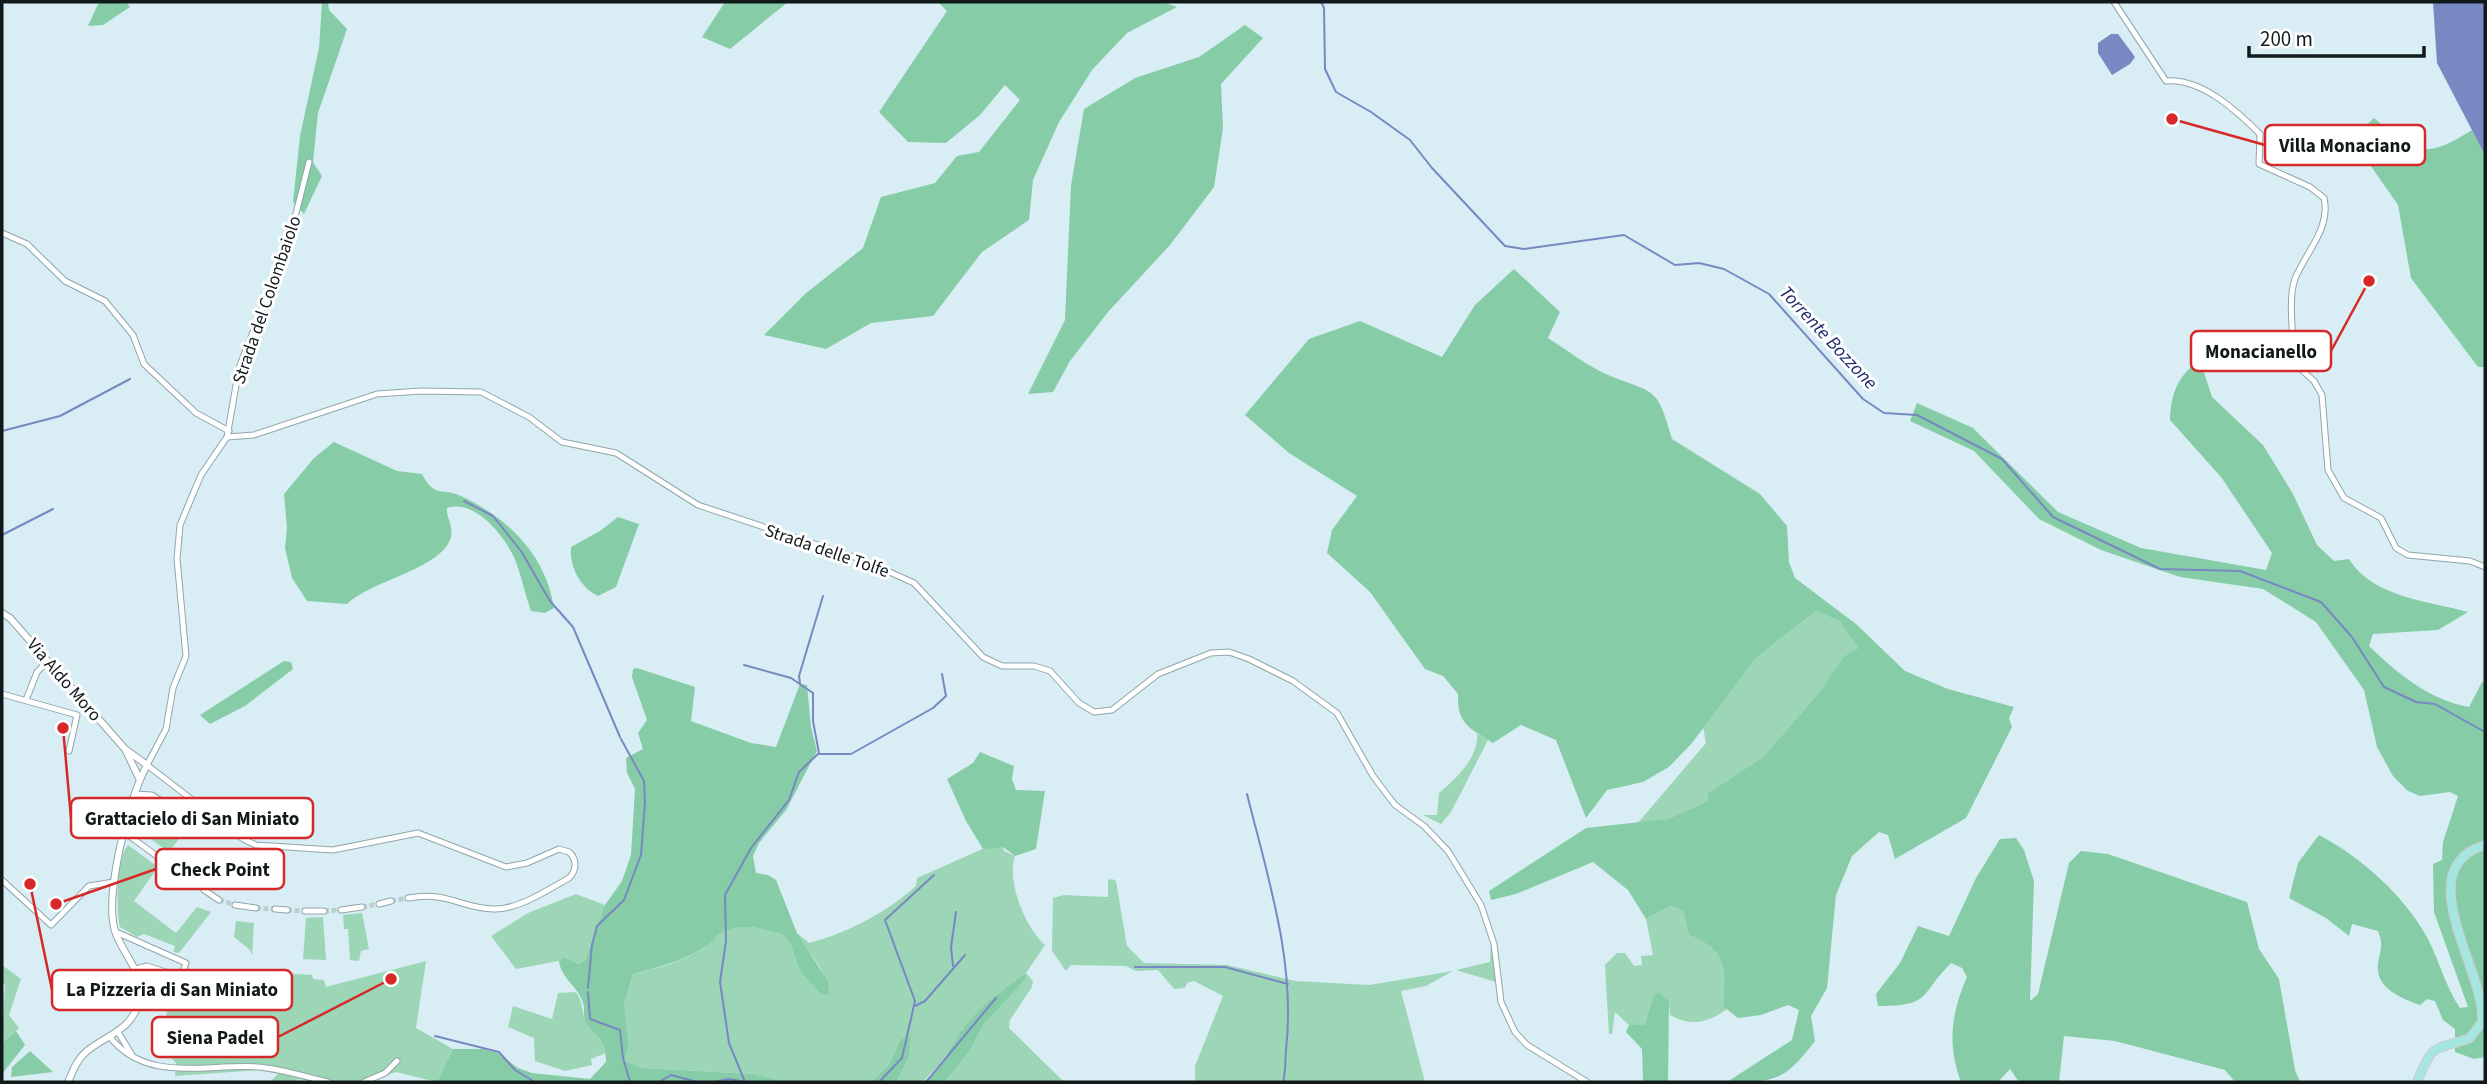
<svg xmlns="http://www.w3.org/2000/svg" width="2487" height="1084" font-family="'Source Sans 3',sans-serif">
  <style>
    .green { fill: #9cd6b6 }
    .forest { fill: #86cda7 }
    .water { fill: #7788c2 }
    .lines { fill: none; stroke-linecap: round; stroke-linejoin: round }
    .stream { stroke: #7788c2; stroke-width: 2 }
    .minor-tunnel { stroke: #baced3; stroke-width: 5; stroke-dasharray: 5 2.5; stroke-linecap: butt }
    .minor-casing { stroke: #91a5aa; stroke-width: 7 }
    .tertiary-casing { stroke: #91a5aa; stroke-width: 8 }
    .primary-casing { stroke: #cbcccd; stroke-width: 10 }
    .minor { stroke: #fff; stroke-width: 5 }
    .tertiary { stroke: #fff; stroke-width: 6 }
    .primary { stroke: #a6e6e1; stroke-width: 8 }
    .labels { text-anchor: middle; dominant-baseline: central; stroke-width: 6; stroke-linejoin: round; paint-order: stroke }
    .street-label { font-size: 18px; fill: #12191b; stroke: #fff }
    .water-label { font-size: 19px; font-style: italic; fill: #1d286d; stroke: #fff }
    .leader { fill: none; stroke: #d62828; stroke-width: 2.5 }
    .callout-dot { fill: #d62828; stroke: #fff; stroke-width: 2.5 }
    .callout { fill: #fff; stroke: #d62828; stroke-width: 2.5 }
    .callout-label { font-size: 19px; text-anchor: middle; font-weight: bold; fill: #12191b }
  </style>
  <rect width="100%" height="100%" fill="#d8eef4"/>
  <g class="green">
    <polygon points="1816,611 1839,621 1860,648 1844,656 1818,694 1763,757 1708,793 1708,801 1668,819 1637,824 1706,743 1703,727 1755,659"/>
    <path d="M1477,734L1488,740L1451,812L1441,824L1423,815H1437L1439,793C1456,779 1479,757 1477,734Z"/>
    <path d="M141,801L149,803L172,821L178,817L193,820L169,852L139,831L136,834C128,826 132,808 141,801Z"/>
    <path d="M128,845L158,867L134,901L176,933L197,907L211,912L179,953L173,952L175,946L144,934L137,937L120,927C116,910 116,858 128,845Z"/>
    <path d="M987,847H1003L1004,851L1015,856C1006,882 1026,928 1045,945L1026,973L1033,981L1032,987L1010,1020L1009,1028L1064,1082H945L969,1052L984,1024L1025,975L963,1029L951,1051L923,1082H896L909,1057L900,1040L890,1063L871,1082H787L753,1074L643,1068L625,1061L629,1045L624,1004L633,974C656,969 707,955 718,934L737,927H753L782,934L790,943L799,970L829,994C828,971 808,953 797,933L809,943C848,933 887,912 916,886L917,878Z"/>
    <polygon points="1112,879 1116,881 1127,946 1144,963 1227,965 1295,981 1369,985 1453,971 1426,986 1401,991 1425,1082 1195,1082 1195,1066 1223,996 1194,981 1187,983 1185,988 1174,989 1158,970 1136,971 1126,966 1071,965 1066,971 1052,951 1053,898 1064,895 1108,897 1108,880"/>
    <polygon points="576,894 605,905 585,960 577,964 566,957 559,961 516,969 491,936 528,913"/>
    <path d="M1670,906L1683,910L1689,935C1729,952 1725,967 1723,1006L1727,1009C1708,1023 1691,1027 1670,1015L1669,1002L1652,999L1645,1025H1629L1615,1012L1612,1034H1609L1605,965L1617,953H1625L1634,966L1642,965L1641,956L1653,955L1646,919Z"/>
    <polygon points="362,913 369,949 361,951 359,961 350,960 348,929 344,929 343,915"/>
    <polygon points="323,917 326,960 303,959 306,918"/>
    <polygon points="236,921 254,923 252,956 250,950 234,937"/>
    <polygon points="1491,944 1496,982 1456,970 1490,962"/>
    <path d="M426,961L416,1028L453,1049L437,1082L396,1072C368,1084 328,1084 297,1079L298,1082H270L278,1074L259,1070L175,1076L176,1063L163,1049L170,978C185,982 200,987 215,984C227,983 236,979 249,979L250,971L312,975L313,979L324,980L326,987Z"/>
    <polygon points="2,965 21,979 9,1015 19,1028 2,1043 5,984 2,983"/>
    <path d="M576,992C583,1002 581,1008 585,1019C590,1032 604,1037 606,1053L591,1059L592,1065L565,1071L535,1061L534,1038L508,1027L513,1006L552,1019L558,993Z"/>
  </g>
  <g class="forest">
    <polygon points="99,2 126,2 130,7 103,25 88,26"/>
    <polygon points="322,2 328,2 329,10 347,29 318,113 313,162 322,176 304,214 293,202 300,136 319,48"/>
    <polygon points="725,2 788,2 730,49 702,37"/>
    <polygon points="938,2 1163,2 1177,7 1127,33 1092,70 1059,122 1033,180 1029,220 982,252 933,316 871,323 826,349 764,335 805,294 863,248 881,197 935,183 957,156 979,152 1020,100 1005,85 980,115 946,143 908,142 879,112 947,11"/>
    <polygon points="1245,25 1263,38 1221,84 1223,128 1214,187 1170,245 1108,312 1070,361 1053,392 1028,394 1065,320 1071,185 1084,109 1135,78 1199,57"/>
    <path d="M2374,118C2414,154 2425,160 2472,130L2485,155V367H2478L2411,278L2398,205L2352,139Z"/>
    <path d="M1514,269L1560,312L1548,338C1567,350 1587,366 1608,375C1655,394 1657,385 1672,439L1760,494L1787,526L1789,562L1795,578L1856,624L1905,671L1948,689L2014,707L2009,718L2012,727L1966,818L1895,859L1888,835L1879,832L1852,856L1836,895L1827,988L1811,1016L1815,1041C1784,1081 1777,1082 1727,1082L1792,1040L1799,1010L1788,1005L1761,1015L1738,1018L1723,1006C1725,967 1729,952 1689,935L1683,910L1670,906L1646,919L1628,890L1593,862L1516,894L1491,900L1489,891L1586,828L1668,819L1708,801V793L1763,757L1818,694L1844,656L1859,648L1839,621L1816,611L1755,659L1692,743L1669,767L1643,782L1607,790L1586,818L1556,740L1521,725L1493,743C1469,728 1457,724 1458,694L1443,676L1425,669L1370,592L1327,553L1332,530L1357,496L1289,453L1245,415L1309,339L1360,321L1442,357L1475,305Z"/>
    <path d="M2200,360L2212,397L2263,445L2293,494L2317,545L2334,561L2349,559C2372,597 2428,601 2468,612L2438,630L2373,634L2369,646C2397,673 2429,700 2469,707L2482,682H2485V1057L2474,1059L2455,1052V1029L2443,1020L2435,1001L2427,999L2420,1005C2401,998 2375,988 2378,964C2380,949 2384,946 2378,931L2352,924L2349,936L2326,918L2289,898L2298,863L2319,835C2362,858 2404,895 2428,939C2440,962 2445,986 2460,1008L2468,1007L2434,912L2433,864L2442,860L2443,842L2458,796L2450,792L2420,796L2408,791L2393,776L2377,747L2364,690L2316,622L2263,589L2180,577L2101,550L2039,519L1974,451L1910,421L1917,403L1973,428L2058,512L2141,548L2266,570L2272,553L2221,477L2170,420C2171,394 2177,376 2200,360Z"/>
    <path d="M334,442L397,471L422,474C435,499 442,487 461,496C508,518 546,555 554,608L545,613L531,611C525,595 522,578 516,562C507,539 476,498 447,508C446,518 455,528 450,540C437,570 373,580 347,604L307,601L292,578L285,548L287,528L284,494L314,458Z"/>
    <path d="M618,517L639,524L616,587L598,596C581,588 569,567 571,547L600,531Z"/>
    <polygon points="284,661 291,662 293,669 245,706 210,724 200,715"/>
    <path d="M637,668L695,687L691,721L751,743L776,747L800,684L807,685L811,727L817,751L786,810L759,843L753,856L756,873L768,875L776,880L797,933L828,981L829,994L822,995L799,970L790,943L782,934L753,927H737L718,934C707,955 656,968 633,974L624,1004L629,1045L625,1061L643,1068L753,1074L787,1082H437L453,1049H483L498,1053L518,1068L532,1073L590,1079L606,1062C606,1034 593,1038 585,1020C583,1015 585,1008 583,1003C579,987 561,979 559,961L565,957L578,964L585,960L605,905L622,881L631,855L635,789L627,773L626,758L643,749L638,733L647,720L632,677L633,669Z"/>
    <polygon points="980,752 1014,766 1012,779 1016,790 1045,791 1036,849 1015,856 1003,847 983,849 966,821 947,779 973,763"/>
    <path d="M2016,838L2024,850L2034,881L2030,1001L2038,994L2069,863L2081,851L2108,854L2247,902L2259,949L2279,979L2295,1070L2300,1082H2235L2225,1070L2115,1041L2064,1036L2059,1082H2019L2010,1069L1998,1082H1961C1947,1045 1951,1013 1967,977L1962,968L1951,963C1919,995 1932,1006 1878,1006L1876,994L1900,963L1918,926L1949,936L1976,878L2000,839Z"/>
    <path d="M1025,974V979L984,1024L969,1052L945,1082H925C943,1069 950,1046 963,1029C980,1006 1003,990 1025,974Z"/>
    <polygon points="1658,992 1669,1002 1668,1082 1643,1082 1642,1049 1626,1032 1629,1025 1645,1025 1652,999"/>
    <polygon points="16,1031 25,1045 2,1074 2,1043"/>
    <polygon points="910,1036 909,1057 896,1082 871,1082 890,1063 900,1040"/>
    <polygon points="30,1051 53,1072 11,1077 12,1067"/>
  </g>
  <g class="water">
    <polygon points="2433,2 2485,2 2485,155 2437,63"/>
    <polygon points="2111,34 2118,34 2135,57 2130,64 2112,75 2098,53 2098,43"/>
  </g>
  <g class="lines">
    <g class="stream">
      <polyline points="1321,2 1324,8 1325,69 1336,92 1371,112 1410,140 1432,168 1505,246 1524,249 1624,235 1675,265 1699,263 1724,269 1769,294 1863,399 1884,413 1917,415 2002,459 2053,517 2160,569 2240,571 2321,602 2352,637 2384,687 2416,702 2435,704 2485,732"/>
      <polyline points="2,431 60,416 130,379"/>
      <polyline points="464,501 493,516 521,551 550,601 573,627 620,737"/>
      <polyline points="2,535 53,509"/>
      <polyline points="744,665 791,678 813,693 813,721 819,753 799,772 789,800 751,848 725,895 726,941 720,982 729,1043 745,1082"/>
      <polyline points="800,683 799,676 823,596"/>
      <polyline points="818,754 851,754 933,708 946,696 942,674"/>
      <path d="M1247,794C1268,878 1296,963 1286,1050C1285,1061 1286,1071 1283,1082"/>
      <polyline points="953,966 951,947 956,912"/>
      <polyline points="1135,967 1225,967 1288,984"/>
      <polyline points="588,988 592,945 597,926 624,900 641,855 645,802 644,781 621,739"/>
      <polyline points="588,992 590,1019 620,1030 623,1058 630,1082"/>
      <polyline points="915,1006 925,1001 965,955"/>
      <polyline points="435,1036 499,1052 515,1070 535,1082"/>
      <polyline points="659,1082 671,1075 697,1082"/>
      <polyline points="714,1082 729,1079 746,1082"/>
      <polyline points="879,1082 902,1058 915,1001 885,920 934,875"/>
      <polyline points="926,1082 996,998"/>
    </g>
    <g class="minor-tunnel">
      <polyline points="165,862 181,873"/>
      <polyline points="190,880 204,890"/>
      <polyline points="219,900 235,905"/>
      <polyline points="391,901 408,898"/>
      <polyline points="362,907 379,904"/>
      <polyline points="256,908 275,909"/>
      <polyline points="287,910 305,911"/>
      <polyline points="324,911 341,910"/>
    </g>
    <defs>
      <g id="minor">
        <path d="M2114,2L2166,81C2201,78 2236,110 2260,134L2259,164L2310,187L2324,198C2331,229 2305,253 2295,279C2288,297 2293,335 2294,355L2295,364L2314,381L2322,395L2328,470L2344,498L2381,518L2396,548L2408,555L2470,561L2485,567"/>
        <path d="M309,162L290,237L239,368L227,437L201,475L180,525L177,559L186,656L173,688L166,729L147,765L243,839L256,845L333,850L418,833L506,867L527,863L559,849L569,852C577,859 577,870 569,878C549,889 518,910 494,909C459,908 449,891 408,898"/>
        <polyline points="2,233 27,244 65,281 105,301 133,335 144,364 196,413 229,431"/>
        <polyline points="227,437 254,435 377,394 421,391 481,392 529,417 562,442 616,453 698,505 863,560 914,583 983,657 1002,666 1034,666 1050,671 1079,703 1094,712 1112,710 1158,674 1211,653 1229,652 1249,659 1293,681 1337,713 1373,776 1395,805 1424,826 1448,851 1481,905 1494,944 1501,1002 1515,1032 1527,1045 1587,1082"/>
        <polyline points="2,694 77,715 69,751"/>
        <polyline points="26,700 37,672 47,662"/>
        <polyline points="135,794 152,795 185,816 192,814 198,805"/>
        <polyline points="124,832 165,862"/>
        <polyline points="181,873 190,880"/>
        <polyline points="2,880 51,925 89,886 114,882"/>
        <polyline points="204,890 219,900"/>
        <polyline points="379,904 391,901"/>
        <polyline points="235,905 256,908"/>
        <polyline points="275,909 287,910"/>
        <polyline points="341,910 362,907"/>
        <polyline points="305,911 324,911"/>
        <polyline points="116,932 186,963 181,977 147,966 136,969"/>
        <polyline points="118,1032 132,1055"/>
        <path d="M110,1037C147,1084 207,1063 259,1067C282,1069 306,1077 328,1082"/>
        <polyline points="364,1082 385,1073 397,1061"/>
      </g>
      <g id="tertiary">
        <path d="M2,613L10,618L125,749L147,765C129,797 104,896 115,931C123,956 145,972 139,1000C133,1030 108,1034 87,1051C77,1059 73,1071 68,1082"/>
        <polyline points="126,751 139,778"/>
      </g>
      <path id="primary" d="M2417,1082C2434,1040 2433,1052 2470,1038L2482,1022C2487,972 2407,869 2485,845"/>
    </defs>
    <use href="#minor" class="minor-casing"/>
    <use href="#tertiary" class="tertiary-casing"/>
    <use href="#primary" class="primary-casing"/>
    <use href="#minor" class="minor"/>
    <use href="#tertiary" class="tertiary"/>
    <use href="#primary" class="primary"/>
  </g>
  <g class="labels">
    <g class="street-label">
      <text transform="translate(267 300) rotate(-71)">Strada del Colombaiolo</text>
      <text transform="translate(827 551) rotate(19)">Strada delle Tolfe</text>
      <text transform="translate(64 680) rotate(49)">Via Aldo Moro</text>
    </g>
    <g class="water-label">
      <text transform="translate(1828 338) rotate(47)">Torrente Bozzone</text>
    </g>
  </g>
  <path class="leader" d="M2172 119L2265 145M2369 281L2331 351M63 728L71 818M56 904L156 869M30 884L52 990M391 979L278 1037"/>
  <g class="callout-dot">
    <circle cx="2172" cy="119" r="7"/>
    <circle cx="2369" cy="281" r="7"/>
    <circle cx="63" cy="728" r="7"/>
    <circle cx="56" cy="904" r="7"/>
    <circle cx="30" cy="884" r="7"/>
    <circle cx="391" cy="979" r="7"/>
  </g>
  <g class="callout">
    <rect x="2265" y="125" width="160" height="40" rx="7"/>
    <rect x="2191" y="331" width="140" height="40" rx="7"/>
    <rect x="71" y="798" width="242" height="40" rx="7"/>
    <rect x="156" y="849" width="128" height="40" rx="7"/>
    <rect x="52" y="970" width="240" height="40" rx="7"/>
    <rect x="152" y="1017" width="126" height="40" rx="7"/>
  </g>
  <g class="callout-label">
    <text x="2345" y="152">Villa Monaciano</text>
    <text x="2261" y="358">Monacianello</text>
    <text x="192" y="825">Grattacielo di San Miniato</text>
    <text x="220" y="876">Check Point</text>
    <text x="172" y="996">La Pizzeria di San Miniato</text>
    <text x="215" y="1044">Siena Padel</text>
  </g>
  <rect width="2487" height="1084" fill="none" stroke="#12191b" stroke-width="7"/>
  <path d="M2249 46v10h175v-10" fill="none" stroke="#12191b" stroke-width="3.5"/>
  <text x="2260" y="46" font-size="21" fill="#12191b" stroke="#ffffff" stroke-width="5" paint-order="stroke">200 m</text>
</svg>
